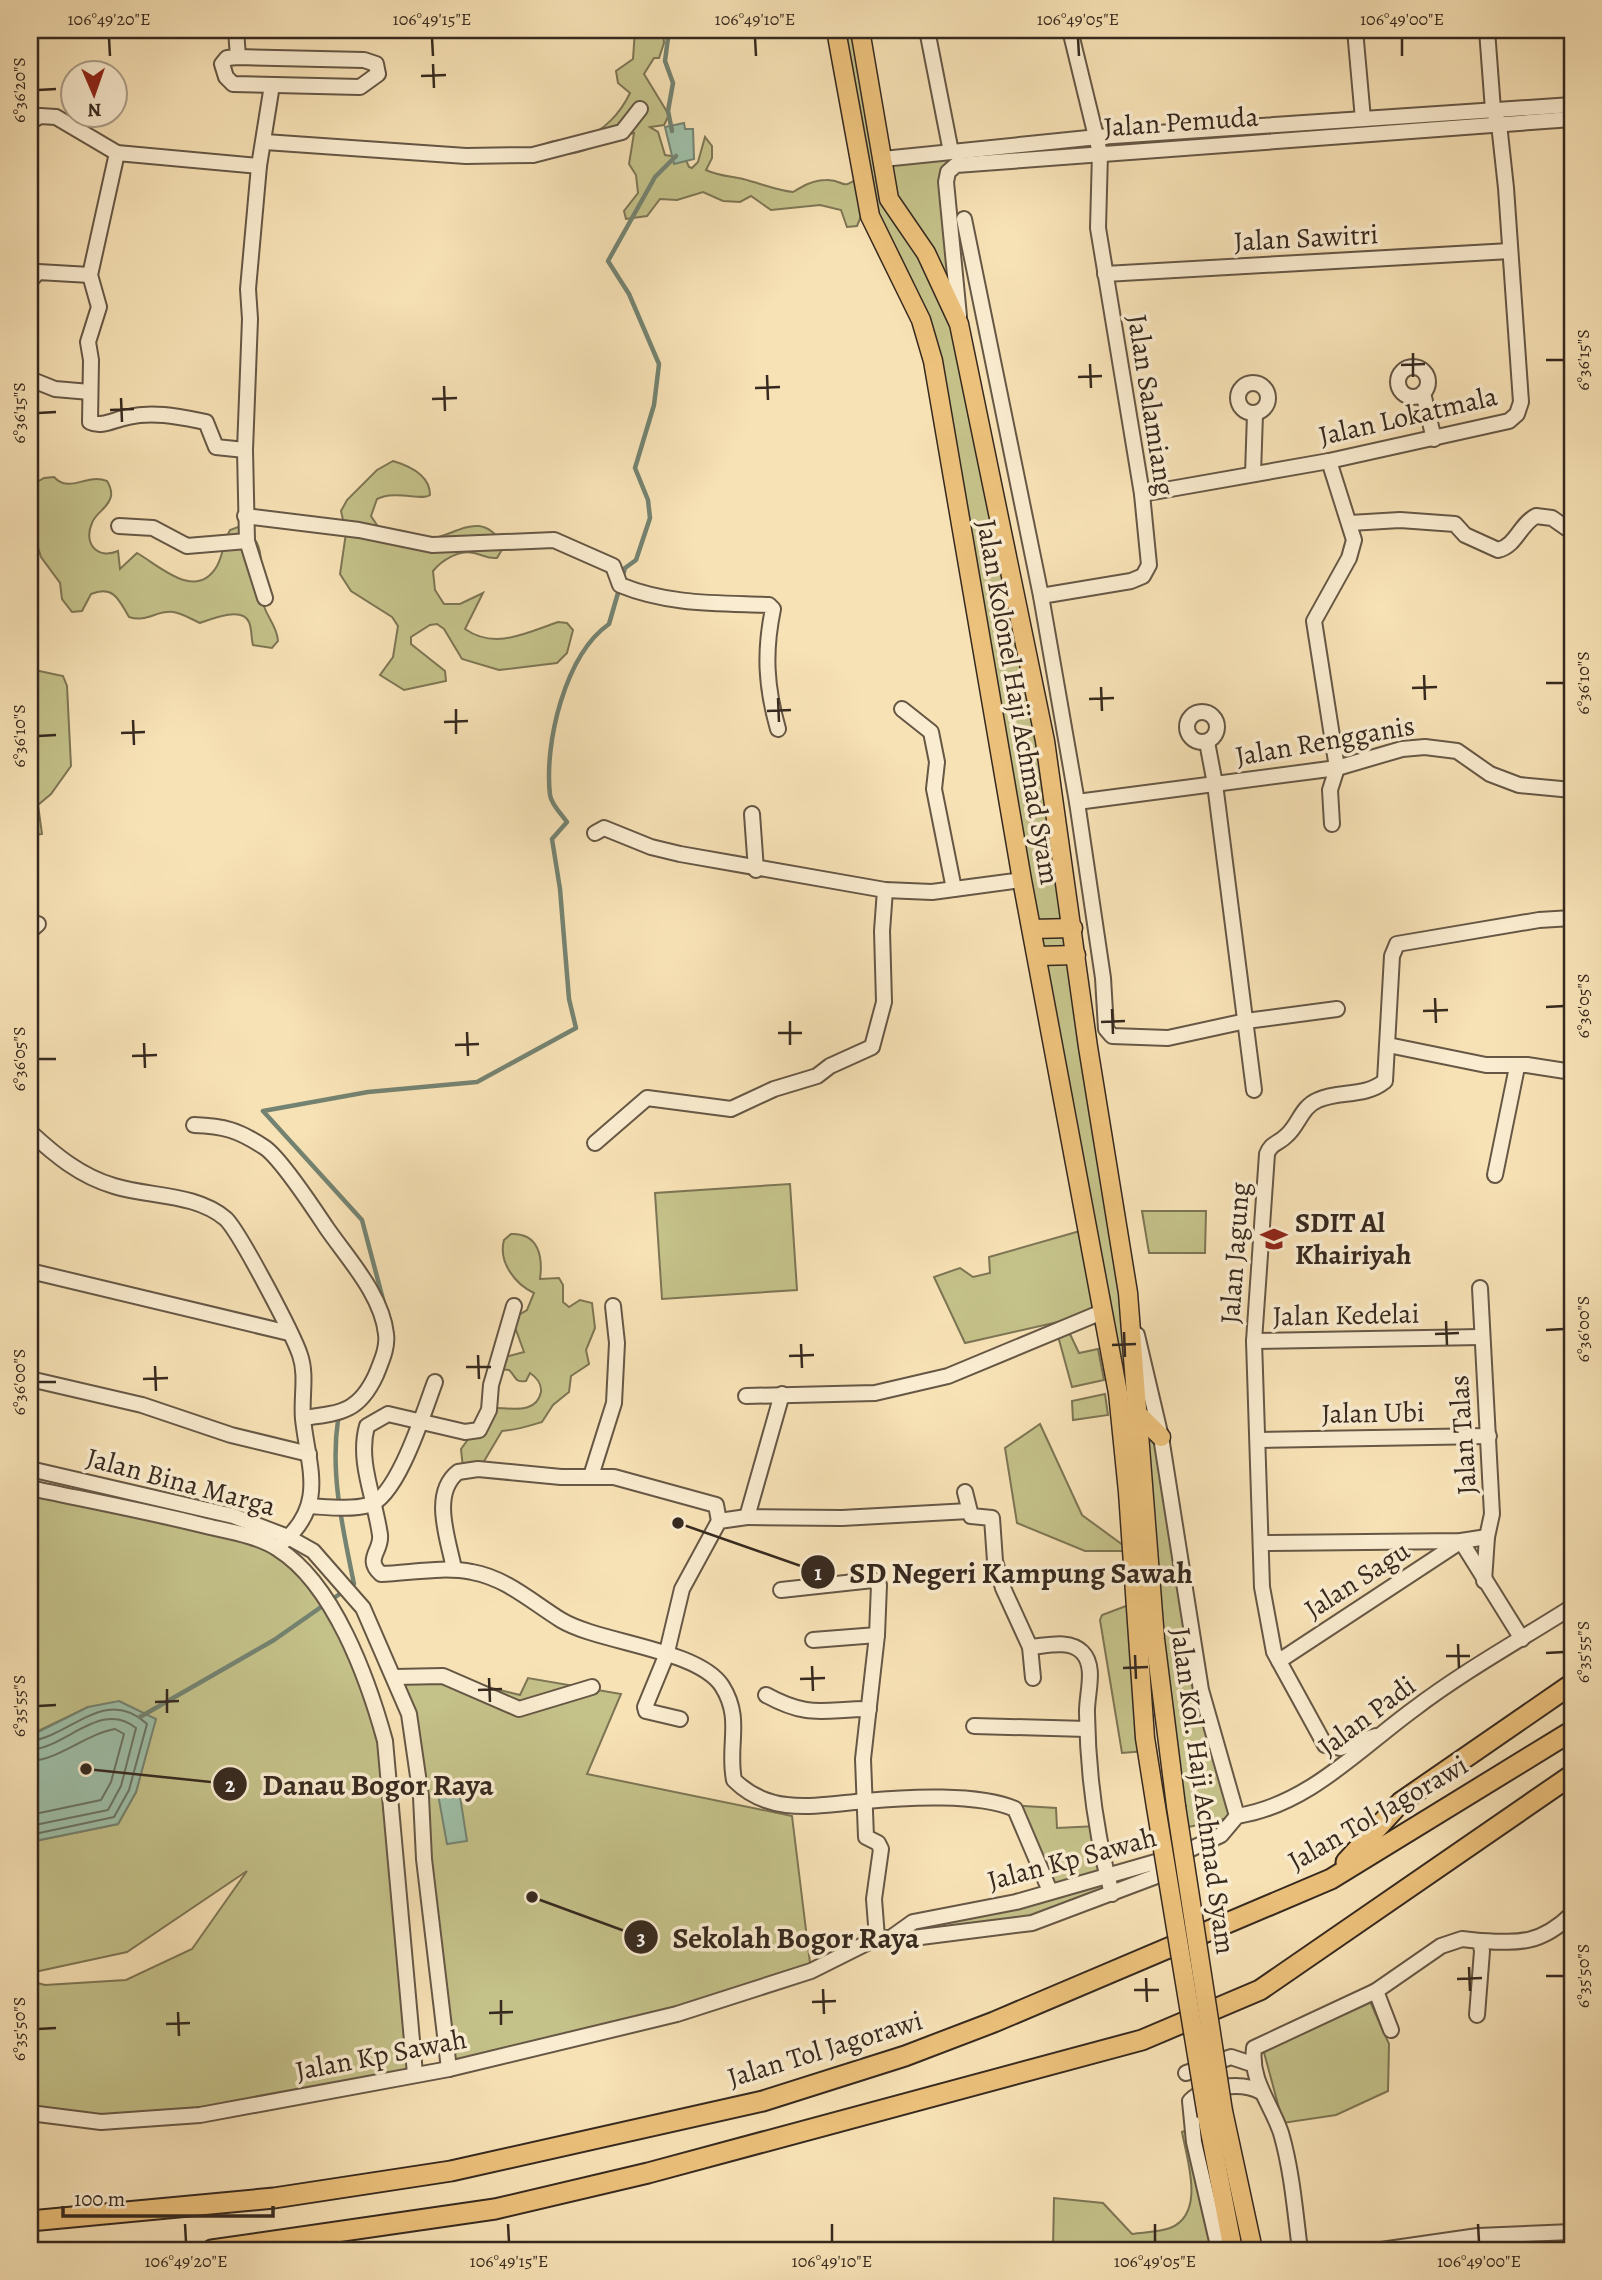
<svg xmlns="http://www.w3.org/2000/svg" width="1602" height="2280" font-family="Alegreya,serif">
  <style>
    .green { fill: #c4c189; stroke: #7d7554; stroke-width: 2 }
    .water { fill: #9ebfa8; stroke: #748371; stroke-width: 2 }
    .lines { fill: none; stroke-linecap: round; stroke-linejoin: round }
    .shore { stroke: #6a7464; stroke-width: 2 }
    .stream { stroke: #748371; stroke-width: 4.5 }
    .minor-casing { stroke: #665745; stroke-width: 18 }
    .major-casing { stroke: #36291f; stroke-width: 21 }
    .highway-casing { stroke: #36291f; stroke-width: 23 }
    .minor { stroke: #faecd0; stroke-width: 14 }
    .major { stroke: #ecc17b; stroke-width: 18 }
    .highway { stroke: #ecc17b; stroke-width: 19 }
    .major-bridge-casing { stroke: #36291f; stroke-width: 21; stroke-linecap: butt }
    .major-bridge { stroke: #ecc17b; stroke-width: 18 }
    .ticks { fill: none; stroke: #36291f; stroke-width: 2.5 }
    .labels { text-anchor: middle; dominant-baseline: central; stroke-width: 7; stroke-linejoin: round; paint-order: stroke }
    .street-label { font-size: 28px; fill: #36291f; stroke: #faecd0 }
    .poi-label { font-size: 28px; font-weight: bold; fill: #36291f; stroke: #faecd0; text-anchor: start }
    .leader { fill: none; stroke: #36291f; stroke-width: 2.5 }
    .callout-dot { fill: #36291f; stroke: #faecd0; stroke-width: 2.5 }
    .mark-label { font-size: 21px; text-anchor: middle; font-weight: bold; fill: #fff }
    .callout-label { font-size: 30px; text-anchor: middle; font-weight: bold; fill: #36291f; stroke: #faecd0; stroke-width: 7; stroke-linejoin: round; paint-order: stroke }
    .neatline { fill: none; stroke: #36291f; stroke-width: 2.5 }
    .ticks-label { font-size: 18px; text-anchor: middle; fill: #36291f }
  </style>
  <rect width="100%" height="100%" fill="#f7e2b6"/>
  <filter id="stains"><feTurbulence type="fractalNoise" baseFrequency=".00286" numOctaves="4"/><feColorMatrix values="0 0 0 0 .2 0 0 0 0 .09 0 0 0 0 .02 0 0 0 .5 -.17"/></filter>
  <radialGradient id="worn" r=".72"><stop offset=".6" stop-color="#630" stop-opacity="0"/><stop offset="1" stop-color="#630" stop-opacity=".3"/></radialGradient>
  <g class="green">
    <path d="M635,30H663L664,43L659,58H654L644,74L669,115L664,125L650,127L658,132L665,155L685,158L689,167L692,168L698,162L705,137L712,146V158L706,170C721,177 735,176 750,181C765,185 777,190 793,192C803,186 813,180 826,180C846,179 839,193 862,175L836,30H860L883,159L1572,105V119L948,172L959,324L1076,955L1192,1645L1237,1816L1180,1829L1118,1393L1102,1312L965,1343L934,1277L960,1268L973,1277L990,1273L989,1257L1087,1229L933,361L862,214L857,226L847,227L841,210L820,205L771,210L751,196L740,202L723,201L703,192L677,200L660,199L647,216L626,219L624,211L638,193L636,175L629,164L634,133C596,140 578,165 538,148C551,138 566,141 582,138C604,132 621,112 630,93L618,83L616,71L633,59Z"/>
    <path d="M393,461C410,466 430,475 430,495C422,501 396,490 377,499L371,516L379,528C388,531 398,529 406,532C416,535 420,543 432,539C461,532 482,510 504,546L497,558C488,559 483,555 474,553C460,549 442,560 433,571L435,590L444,604H460L483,593L465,629C495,650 526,633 558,622L567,623L573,630L567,653L557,663L499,670L462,659L444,629L437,624L430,625L411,637V644L445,671L446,681L404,690L380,675L393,657L398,626L392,617L351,591L340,574L346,533L341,511L347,500L377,470Z"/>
    <path d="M54,477C70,494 86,473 107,481C110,486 112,490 111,496C109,508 96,512 92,523C83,543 97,560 118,551L120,569L137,553C160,566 196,602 217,566C223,555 224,541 230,530L238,527C274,541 255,578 264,606C268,619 277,626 278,641L272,648L253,645C251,638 252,629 249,622C242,606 211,619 200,623C191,619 182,613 173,612C157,610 146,623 129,617C119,600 114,585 91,594L82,611L72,612L62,599L60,583L41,557L36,541L30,539V486L44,478Z"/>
    <polygon points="30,669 63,676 67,686 71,766 51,794 38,805 42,834 30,836"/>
    <polygon points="790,1184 797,1290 662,1299 655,1193"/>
    <polygon points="1142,1211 1206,1211 1205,1253 1149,1253"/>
    <path d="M511,1234C539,1233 543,1257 540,1279L559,1278L563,1285V1302L569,1307L580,1300L592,1303L595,1328L586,1350L589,1364L571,1376L569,1392L553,1405L542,1422C528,1426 517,1430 502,1431L483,1463L463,1468L461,1449L491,1408C508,1407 536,1416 541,1392C542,1384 536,1377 530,1373L526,1381C514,1383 516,1376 509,1370L498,1369L501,1358L524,1352L512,1319L527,1310L534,1293C515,1284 498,1262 504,1240Z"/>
    <polygon points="1070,1334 1079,1353 1098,1349 1104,1380 1072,1387 1058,1336"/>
    <polygon points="1105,1394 1108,1415 1073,1420 1072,1401"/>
    <polygon points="1040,1424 1082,1515 1131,1551 1085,1551 1017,1523 1005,1448"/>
    <polygon points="30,1487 276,1547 338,1613 375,1704 415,2074 200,2115 97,2121 30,2113 30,1981 45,1985 126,1980 192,1949 247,1871 127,1952 30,1973 30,1842 118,1824 136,1792 155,1719 88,1707 30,1735"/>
    <polygon points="1134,1603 1145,1751 1122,1753 1100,1620 1102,1615"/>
    <polygon points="443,1676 520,1695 528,1678 621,1694 587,1774 792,1816 811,1971 449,2069 423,1817 395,1677"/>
    <polygon points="1007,1805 1056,1808 1057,1828 1097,1826 1107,1874 1178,1855 1154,1877 1032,1923 892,1937 913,1922 1049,1891"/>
    <polygon points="1369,1999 1389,2044 1388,2091 1336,2115 1283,2123 1262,2045"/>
    <path d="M1192,2128L1219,2250H1030L1053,2248L1054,2198L1103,2203L1132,2234C1144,2232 1159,2232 1170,2228C1206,2214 1187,2160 1182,2132Z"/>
  </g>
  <g class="water">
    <polygon points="684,123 685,129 693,129 694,159 674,164 665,127"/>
    <polygon points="119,1701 156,1719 136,1792 118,1824 30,1842 30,1736 88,1707"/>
    <polygon points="459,1790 467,1841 447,1844 438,1794"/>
  </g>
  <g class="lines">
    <g class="shore">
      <path d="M30,1741C70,1737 105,1685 147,1724L129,1790L114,1817L30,1835"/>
      <path d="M30,1750C66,1748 101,1699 136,1728L121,1786L108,1810L30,1826"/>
      <path d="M30,1761C59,1760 86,1734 115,1729L124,1734L111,1782L101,1800L30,1815"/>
    </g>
    <g class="stream">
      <polyline points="669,30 665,61 673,83 668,111 672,131"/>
      <polyline points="622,578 625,568 636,560 650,518 648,500 635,468 654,405 659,364 629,294 608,261 655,177 676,156"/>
      <path d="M385,1307L362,1220L263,1111L368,1092L477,1082L576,1028L569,999L560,889L552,839L567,822C562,815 551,804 550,795C544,743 565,655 609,624L620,586"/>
      <path d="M140,1717L274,1640L354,1584C343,1530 330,1474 338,1420L343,1416"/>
    </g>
    <defs>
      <g id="minor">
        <polyline points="236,30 238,57"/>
        <polyline points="927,30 951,152"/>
        <polyline points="1355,30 1363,119"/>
        <polygon points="238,57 364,60 376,64 378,74 360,87 233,84 226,77 222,64 227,58"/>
        <polyline points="30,122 40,116 56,117 117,153 259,166"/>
        <polyline points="265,142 466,156 533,155 622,132 640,109"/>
        <path d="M117,153L90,275L99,307L88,342L91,360L90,422C102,428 115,419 128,417C154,411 180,417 206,422L216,447L245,450"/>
        <polyline points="883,159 1098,137 1572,105"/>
        <polyline points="964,219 1041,596 1077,802 1103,978 1106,1029 1112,1036 1168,1038 1246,1021 1337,1009"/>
        <polyline points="1105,274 1510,251"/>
        <polyline points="30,281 38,272 90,275"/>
        <polyline points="959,316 946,182 948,172 956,165 1572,119"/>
        <circle cx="1413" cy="382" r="15"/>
        <polyline points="30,379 55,389 90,392"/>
        <circle cx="1253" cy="398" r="15"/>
        <polyline points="1423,393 1434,439"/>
        <polyline points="1329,461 1354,540 1349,558 1314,621 1337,768 1330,790 1332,824"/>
        <polyline points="1253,474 1255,414"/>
        <polyline points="1142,494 1329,461 1509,421 1517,414 1521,402 1506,188 1499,124 1493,110 1487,30"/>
        <path d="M245,516L359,530L432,545L554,540L613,566L620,585C669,605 717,603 769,605L773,609C764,652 766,687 778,729"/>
        <path d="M1350,523L1400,520L1455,524L1465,535L1498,550C1516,546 1520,524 1536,516L1552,518L1572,532"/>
        <polyline points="119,526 153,528 187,546 247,541"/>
        <polyline points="1041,596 1131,581 1143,576 1149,565 1142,494 1098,228 1100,153 1070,30"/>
        <polyline points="265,598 247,541 245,450 250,319 248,289 259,166 272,85"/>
        <polyline points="902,709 931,732 937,762 934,789 954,889"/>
        <circle cx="1202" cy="727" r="15"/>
        <polyline points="1207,742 1215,784 1254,1090"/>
        <polyline points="1077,802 1337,768 1402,749 1425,747 1457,751 1490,774 1519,785 1572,790"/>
        <polyline points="752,814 756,870"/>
        <polyline points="595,833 604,828 651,847 680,854 885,890 932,892 1022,880"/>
        <polyline points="30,931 38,924"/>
        <polyline points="1388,1045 1486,1065 1527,1065 1572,1072"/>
        <path d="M194,1125C224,1126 238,1130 264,1147C280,1157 314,1209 326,1227C348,1259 382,1295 386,1334C388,1348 381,1362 376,1375C359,1412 341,1413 303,1418"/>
        <path d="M30,1132C55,1155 80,1176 114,1186C149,1197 196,1193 226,1219C240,1233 293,1334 300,1355C307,1375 301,1398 303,1419C308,1467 327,1504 283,1542"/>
        <polyline points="595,1143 647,1098 731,1109 774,1089 817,1076 830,1066 872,1047 884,1002 882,931 885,890"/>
        <polyline points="1495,1175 1517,1067"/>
        <polyline points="30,1271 289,1333"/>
        <path d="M514,1306L491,1385L489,1410L479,1430L465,1432L388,1414L367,1426C357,1462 375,1498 380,1535C382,1551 364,1559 381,1574C411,1573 443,1566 472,1572C506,1578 532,1602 561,1620C599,1643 698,1649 722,1686C743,1719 727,1745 734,1780C771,1817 818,1805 866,1801C906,1797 979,1793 1015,1809L1050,1891"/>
        <polyline points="1137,1335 1161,1437 1201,1690 1237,1816"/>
        <polyline points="1254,1341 1481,1337"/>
        <polyline points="30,1379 142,1405 231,1435 309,1454"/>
        <polyline points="782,1394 747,1517 842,1518 969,1511"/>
        <polyline points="746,1396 875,1393 948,1376 1102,1312"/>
        <polyline points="1258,1440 1489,1436"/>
        <polyline points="30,1469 233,1516 288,1537 313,1551 363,1608 409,1714 421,1797 424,1859 449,2069"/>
        <polyline points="591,1476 614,1403 617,1343 613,1306"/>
        <path d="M30,1488C87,1500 145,1511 202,1525C226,1531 257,1535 278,1549C334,1584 368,1679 385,1741L415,2074"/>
        <polyline points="965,1492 971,1516 992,1518 995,1561 1003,1588 1030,1647 1033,1678"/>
        <path d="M309,1506C327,1507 351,1510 369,1505C398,1497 425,1408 435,1382"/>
        <polyline points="1461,1541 1522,1639"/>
        <polyline points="1261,1543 1461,1541 1487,1537 1492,1514 1480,1288"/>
        <path d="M454,1569C449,1541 430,1494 458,1472L478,1469L561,1477H614L716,1505L719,1521"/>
        <polyline points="1484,1581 1487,1537"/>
        <polyline points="781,1590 873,1580 879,1585 877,1635 813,1640"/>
        <polyline points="877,1635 863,1759 866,1837 878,1843 881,1849 874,1899 877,1938"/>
        <path d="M1030,1647C1046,1646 1069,1639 1082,1652C1097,1667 1086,1695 1087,1714C1088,1775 1096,1835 1112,1894"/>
        <polyline points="1279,1661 1460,1542"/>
        <polyline points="395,1677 443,1676 519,1709 592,1687"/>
        <path d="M766,1695C810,1719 823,1709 869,1709"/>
        <polyline points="680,1719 646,1711 645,1707 666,1656 682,1589 719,1521 747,1517"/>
        <polyline points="974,1726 1087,1729"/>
        <path d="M1376,1736L1340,1748L1325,1745L1274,1652L1262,1587L1254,1341L1267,1154C1271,1143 1278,1144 1286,1136C1299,1125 1301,1107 1318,1100C1340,1090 1364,1098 1385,1081L1392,956L1397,944L1539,920L1572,918"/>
        <polyline points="892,1937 913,1922 1016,1902 1173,1857"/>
        <path d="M1480,1941C1521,1943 1541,1944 1572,1914"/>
        <polyline points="1376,1991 1391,2030"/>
        <polyline points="1186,2073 1231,2057 1252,2064"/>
        <path d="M30,2113L101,2122L200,2115L449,2069L677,2014L811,1971L877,1938H913L1032,1923L1154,1877L1178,1855L1221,1835L1237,1816C1308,1805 1359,1749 1414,1709C1464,1671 1520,1640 1572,1607"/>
        <path d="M1219,2250L1194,2142L1190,2101C1205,2086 1242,2081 1261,2092"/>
        <path d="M1300,2250C1295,2211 1292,2171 1281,2133C1271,2103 1250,2081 1254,2048L1376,1991L1441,1946L1462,1939L1480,1941L1482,1951L1477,2015"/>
        <polyline points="1381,2250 1478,2236 1572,2232"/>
      </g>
      <g id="major">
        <polyline points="836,30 870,216 921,320 933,361 1022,880 1118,1393 1128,1492 1145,1738 1156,1807"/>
        <polyline points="860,30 889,199 926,253 959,324 1045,741 1088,1047 1128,1293 1155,1639 1176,1806"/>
        <polyline points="1032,929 1073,928"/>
        <polyline points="1038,956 1076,955"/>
        <polyline points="1137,1413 1161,1437"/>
        <polyline points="1223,2111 1253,2250"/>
        <polyline points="1207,2116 1233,2250"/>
      </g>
      <g id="highway">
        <polyline points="1346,1862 1401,1802 1572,1684"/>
        <polyline points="30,2221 274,2198 451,2171 763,2101 905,2056 994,2022 1331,1879 1572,1731"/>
        <polyline points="212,2250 495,2209 648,2173 1142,2040 1260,1990 1572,1775"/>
      </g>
    </defs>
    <use href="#minor" class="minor-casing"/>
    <use href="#major" class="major-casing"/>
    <use href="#highway" class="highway-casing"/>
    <use href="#minor" class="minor"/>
    <use href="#major" class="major"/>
    <use href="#highway" class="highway"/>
    <defs>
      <g id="major-bridge">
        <polyline points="1176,1806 1223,2111"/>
        <polyline points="1156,1807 1207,2116"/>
      </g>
    </defs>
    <use href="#major-bridge" class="major-bridge-casing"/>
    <use href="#major-bridge" class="major-bridge"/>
  </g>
  <path class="ticks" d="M109,38L110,56M432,38L433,56M755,38L756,56M1078,38L1079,56M1402,38V56M433,64L434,88M421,76L446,75M38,90L56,89M1413,353V377M1546,360H1564M1090,364L1091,388M1401,365L1425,364M767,375L768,400M1078,377L1102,376M444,386L445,411M755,388L780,387M121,398L122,422M432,399L457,398M110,410L134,409M38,413L56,412M1424,675L1425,700M1546,683H1564M1101,687L1102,711M1412,688L1437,687M778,698L779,722M1089,699L1114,698M456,709V734M767,711L791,710M133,720L134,745M444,722L468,721M121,733L145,732M38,736L56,735M1435,998L1436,1023M1546,1007L1564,1006M1112,1009L1113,1034M1423,1011L1448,1010M790,1021V1045M1101,1022L1125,1021M467,1032L468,1056M778,1033H802M144,1043L145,1068M455,1045L479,1044M132,1056L157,1055M38,1059H56M1446,1321L1447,1345M1546,1330L1564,1329M1124,1332L1125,1357M1435,1334L1459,1333M801,1344L802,1368M1112,1345L1136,1344M478,1355L479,1379M789,1356L814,1355M155,1366L156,1391M466,1367H491M143,1379L168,1378M38,1382H56M1458,1644L1459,1668M1546,1653L1564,1652M1135,1655L1136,1679M1446,1656H1470M812,1666L813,1691M1123,1668L1148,1667M489,1678L490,1702M800,1679L825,1678M167,1689V1713M478,1690L502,1689M155,1702L179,1701M38,1706L56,1705M1469,1967L1470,1991M1546,1976H1564M1146,1978L1147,2002M1457,1979L1482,1978M823,1989L824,2014M1134,1990H1159M501,2000V2025M812,2002L836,2001M178,2012L179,2036M489,2013L513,2012M166,2024L190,2023M38,2029L56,2028M185,2224L186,2242M508,2224L509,2242M832,2224V2242M1155,2224V2242M1478,2224L1479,2242"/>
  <defs>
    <symbol id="school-bare" viewBox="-9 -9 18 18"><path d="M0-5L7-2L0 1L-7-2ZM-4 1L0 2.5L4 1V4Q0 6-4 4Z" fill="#8f2418" stroke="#faecd0" stroke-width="2.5" paint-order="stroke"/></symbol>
  </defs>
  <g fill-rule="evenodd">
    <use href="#school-bare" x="1255" y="1220" width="38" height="38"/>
  </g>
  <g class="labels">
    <g class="street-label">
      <text transform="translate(1181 122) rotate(-4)">Jalan Pemuda</text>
      <text transform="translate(1306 238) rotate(-3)">Jalan Sawitri</text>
      <text transform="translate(1151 405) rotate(81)">Jalan Salamiang</text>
      <text transform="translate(1408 416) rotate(-13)">Jalan Lokatmala</text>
      <text transform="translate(1018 702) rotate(80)">Jalan Kolonel Haji Achmad Syam</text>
      <text transform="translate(1325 741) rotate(-10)">Jalan Rengganis</text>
      <text transform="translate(1235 1253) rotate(-86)">Jalan Jagung</text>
      <text transform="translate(1346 1315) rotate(-1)">Jalan Kedelai</text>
      <text transform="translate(1373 1413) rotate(-1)">Jalan Ubi</text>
      <text transform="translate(1463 1435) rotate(-94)">Jalan Talas</text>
      <text transform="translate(181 1482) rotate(15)">Jalan Bina Marga</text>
      <text transform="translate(1357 1580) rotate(-33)">Jalan Sagu</text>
      <text transform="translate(1367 1716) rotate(-37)">Jalan Padi</text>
      <text transform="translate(1203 1791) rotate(82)">Jalan Kol. Haji Achmad Syam</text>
      <text transform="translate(1378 1813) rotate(-30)">Jalan Tol Jagorawi</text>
      <text transform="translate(1072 1859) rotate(-15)">Jalan Kp Sawah</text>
      <text transform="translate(825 2049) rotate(-17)">Jalan Tol Jagorawi</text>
      <text transform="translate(381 2055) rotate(-11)">Jalan Kp Sawah</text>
    </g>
    <g class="poi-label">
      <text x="1295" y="1223">SDIT Al<tspan x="1295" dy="32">Khairiyah</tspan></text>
    </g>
  </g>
  <path class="leader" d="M678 1523L818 1572M86 1769L230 1784M532 1897L641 1937"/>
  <g class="callout-dot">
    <circle cx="678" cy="1523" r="7"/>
    <circle cx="86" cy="1769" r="7"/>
    <circle cx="532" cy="1897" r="7"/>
    <circle cx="818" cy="1572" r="18"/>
    <circle cx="230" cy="1784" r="18"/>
    <circle cx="641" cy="1937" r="18"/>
  </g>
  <g class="mark-label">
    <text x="818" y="1580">1</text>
    <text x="230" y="1792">2</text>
    <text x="641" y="1945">3</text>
  </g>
  <g class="callout-label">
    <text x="1021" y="1583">SD Negeri Kampung Sawah</text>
    <text x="378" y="1795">Danau Bogor Raya</text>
    <text x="796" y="1948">Sekolah Bogor Raya</text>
  </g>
  <rect width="1602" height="2280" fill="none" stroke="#f7e2b6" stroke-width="77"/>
  <g transform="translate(94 94) rotate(178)"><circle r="33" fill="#faecd0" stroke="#ac9e89" stroke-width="2"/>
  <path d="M0-5L12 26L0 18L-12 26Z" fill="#8f2418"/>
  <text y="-10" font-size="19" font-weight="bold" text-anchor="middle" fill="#36291f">N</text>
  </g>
  <path d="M63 2206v10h210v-10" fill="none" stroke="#36291f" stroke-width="3.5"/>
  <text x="74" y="2206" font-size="21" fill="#36291f" stroke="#faecd0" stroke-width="5" paint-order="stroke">100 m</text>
  <rect x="38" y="38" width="1526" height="2204" class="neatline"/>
  <g class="ticks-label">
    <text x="109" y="25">106°49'20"E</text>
    <text x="432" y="25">106°49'15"E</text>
    <text x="755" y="25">106°49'10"E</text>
    <text x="1078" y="25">106°49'05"E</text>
    <text x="1402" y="25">106°49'00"E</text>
    <text transform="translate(19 90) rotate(-90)" y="6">6°36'20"S</text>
    <text transform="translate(1583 360) rotate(-90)" y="6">6°36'15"S</text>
    <text transform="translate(19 413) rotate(-90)" y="6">6°36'15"S</text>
    <text transform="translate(1583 683) rotate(-90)" y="6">6°36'10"S</text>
    <text transform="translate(19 736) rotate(-90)" y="6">6°36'10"S</text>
    <text transform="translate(1583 1006) rotate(-90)" y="6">6°36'05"S</text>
    <text transform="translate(19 1059) rotate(-90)" y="6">6°36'05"S</text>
    <text transform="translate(1583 1329) rotate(-90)" y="6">6°36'00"S</text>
    <text transform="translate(19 1382) rotate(-90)" y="6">6°36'00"S</text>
    <text transform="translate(1583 1652) rotate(-90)" y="6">6°35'55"S</text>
    <text transform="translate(19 1706) rotate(-90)" y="6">6°35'55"S</text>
    <text transform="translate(1583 1976) rotate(-90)" y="6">6°35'50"S</text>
    <text transform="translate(19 2029) rotate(-90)" y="6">6°35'50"S</text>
    <text x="186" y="2267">106°49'20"E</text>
    <text x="509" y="2267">106°49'15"E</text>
    <text x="832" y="2267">106°49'10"E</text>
    <text x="1155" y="2267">106°49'05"E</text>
    <text x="1479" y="2267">106°49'00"E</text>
  </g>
  <rect width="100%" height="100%" filter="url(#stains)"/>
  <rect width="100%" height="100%" fill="url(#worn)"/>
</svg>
